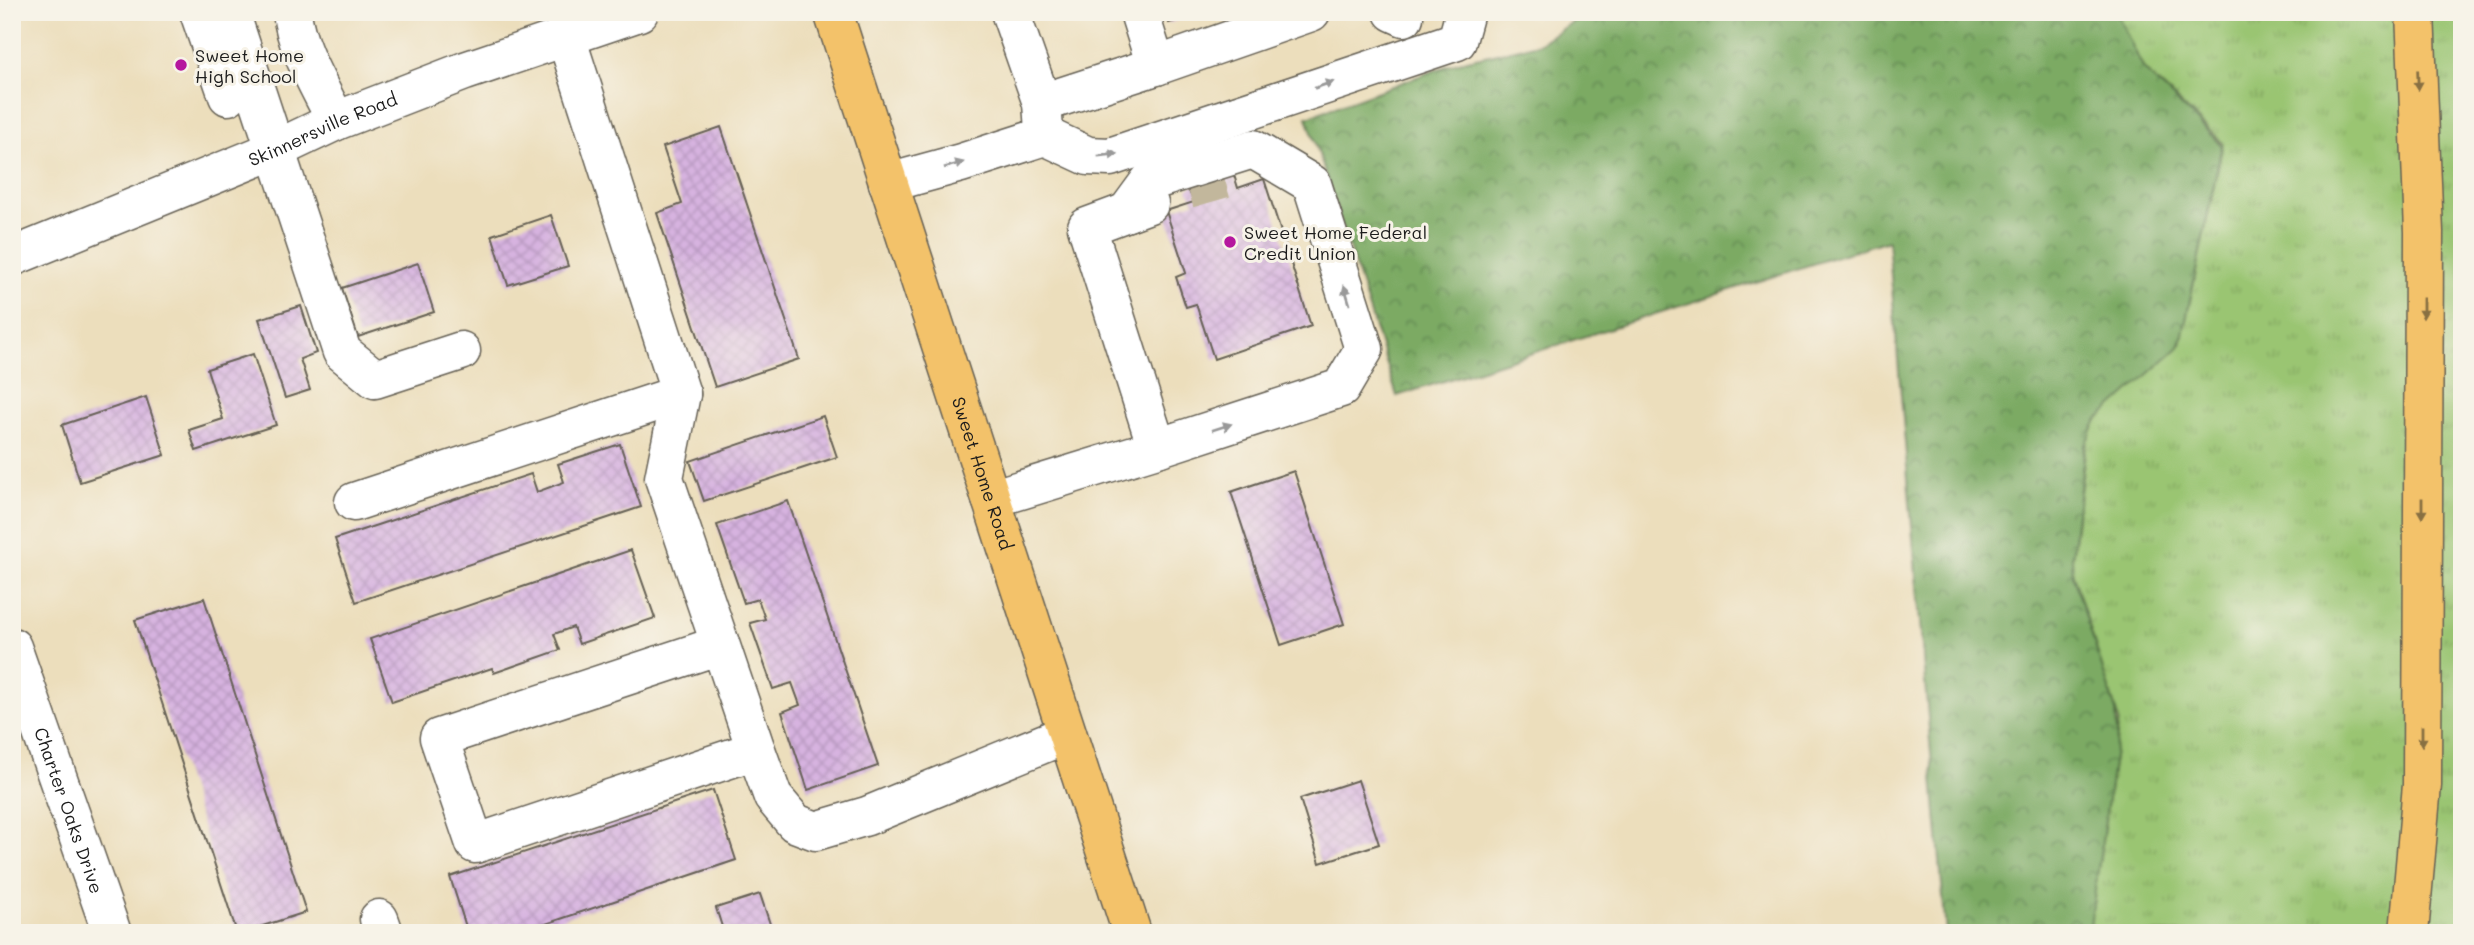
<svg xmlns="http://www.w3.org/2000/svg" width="2474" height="945" font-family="Mali,sans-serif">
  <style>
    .grass { fill: url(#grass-tufts); stroke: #5b7047; stroke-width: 2 }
    .forest { fill: url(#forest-crowns); stroke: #4c6340; stroke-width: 2 }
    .building { fill: url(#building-cross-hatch) }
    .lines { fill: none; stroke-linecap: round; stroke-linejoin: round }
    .minor-tunnel { stroke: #c2b79c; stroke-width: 38; stroke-dasharray: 38 19; stroke-linecap: butt }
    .minor-casing { stroke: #656054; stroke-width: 41 }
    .major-casing { stroke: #656054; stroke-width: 41 }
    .highway-casing { stroke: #656054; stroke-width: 41 }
    .minor { stroke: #fff; stroke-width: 38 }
    .major { stroke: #f3c26a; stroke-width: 38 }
    .highway { stroke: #f3c26a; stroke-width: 38 }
    .oneway { fill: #886f43 }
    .oneway2 { fill: #999 }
    .poi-dot { fill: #b5179e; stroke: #f7f3e8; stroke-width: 2.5 }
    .labels { text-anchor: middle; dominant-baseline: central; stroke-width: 6; stroke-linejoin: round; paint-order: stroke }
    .poi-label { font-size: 18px; fill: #1c1c1c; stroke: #f7f3e8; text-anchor: start }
    .street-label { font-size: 18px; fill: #1c1c1c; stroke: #f7f3e8 }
  </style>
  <defs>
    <pattern id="grass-tufts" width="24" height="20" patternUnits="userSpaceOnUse" patternTransform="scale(1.75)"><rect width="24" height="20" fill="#9ac572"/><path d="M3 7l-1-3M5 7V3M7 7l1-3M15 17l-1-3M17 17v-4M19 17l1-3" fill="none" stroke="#84a962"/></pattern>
    <pattern id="forest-crowns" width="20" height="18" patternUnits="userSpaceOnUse" patternTransform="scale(1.75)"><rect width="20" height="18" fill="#7baa64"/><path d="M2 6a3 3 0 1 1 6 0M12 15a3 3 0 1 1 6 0" fill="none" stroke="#648a52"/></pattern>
    <pattern id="building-cross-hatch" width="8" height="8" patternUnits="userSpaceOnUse" patternTransform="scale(1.75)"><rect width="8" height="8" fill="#d7b3e0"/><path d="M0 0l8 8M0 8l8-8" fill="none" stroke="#b899c0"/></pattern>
  </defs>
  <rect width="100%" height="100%" fill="#f7f3e8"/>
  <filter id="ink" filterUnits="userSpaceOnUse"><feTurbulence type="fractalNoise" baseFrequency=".0143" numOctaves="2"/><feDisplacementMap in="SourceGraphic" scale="14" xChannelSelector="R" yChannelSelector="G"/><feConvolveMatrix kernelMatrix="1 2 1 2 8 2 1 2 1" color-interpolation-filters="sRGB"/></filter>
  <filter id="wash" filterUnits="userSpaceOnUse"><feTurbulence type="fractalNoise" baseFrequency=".00686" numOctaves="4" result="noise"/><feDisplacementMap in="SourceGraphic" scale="28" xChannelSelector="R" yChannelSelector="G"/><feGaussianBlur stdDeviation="1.57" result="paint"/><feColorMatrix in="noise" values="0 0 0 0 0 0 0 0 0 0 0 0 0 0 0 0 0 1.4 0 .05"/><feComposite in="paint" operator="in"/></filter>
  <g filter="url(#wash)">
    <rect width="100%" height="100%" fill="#ecdebc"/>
    <polygon class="grass" points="2116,12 2462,12 2462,933 2089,933 2119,721 2071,568 2088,428 2181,344 2223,143 2144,70"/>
    <polygon class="forest" points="1588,12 2116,12 2144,70 2222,145 2183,334 2179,347 2097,420 2085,445 2072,557 2073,576 2116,711 2117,736 2089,933 1946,933 1888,240 1397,396 1307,117 1458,62 1538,44"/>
    <g id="blocks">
      <g class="building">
        <polygon points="1166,12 1200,12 1200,13 1169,23"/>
        <polygon points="721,127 799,359 715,387 657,213 682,204 663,147"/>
        <polygon points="1230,162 1238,188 1264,179 1311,326 1214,359 1196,304 1186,307 1176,277 1186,273 1166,211 1194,202 1188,189"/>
        <polygon points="551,215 568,266 508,285 492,235"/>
        <polygon points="418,263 434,312 358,337 342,288"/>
        <polygon points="301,306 316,353 300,359 310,390 285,398 259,319"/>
        <polygon points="253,354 276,425 196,451 189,430 223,419 207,369"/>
        <polygon points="146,397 165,455 80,482 62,425"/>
        <polygon points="823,416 837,457 704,501 690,461"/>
        <polygon points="620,444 641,507 356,602 335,539 531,474 537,492 564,482 558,464"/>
        <polygon points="1294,471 1344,624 1281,645 1231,492"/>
        <polygon points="788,501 878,766 808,790 782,712 800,705 792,683 773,689 750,623 765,619 758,599 744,603 717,525"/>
        <polygon points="631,550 655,618 579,644 573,627 554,634 560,650 494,673 492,668 392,702 370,639"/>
        <polygon points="204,598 306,912 241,933 237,933 135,620"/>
        <polygon points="1358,780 1379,844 1320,863 1300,799"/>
        <polygon points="713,790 736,860 519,933 468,933 450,877"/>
        <polygon points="760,894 773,933 724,933 716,908"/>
      </g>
    </g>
  </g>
  <g filter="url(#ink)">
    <use href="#blocks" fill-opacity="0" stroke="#656054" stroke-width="2"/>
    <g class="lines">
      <polyline class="minor-tunnel" points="1188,189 1233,176"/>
      <defs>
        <g id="minor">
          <polyline points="199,12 228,96"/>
          <polyline points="230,12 342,352 375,379 461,351"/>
          <path d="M292,12C296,50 320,87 336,121"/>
          <polyline points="1010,12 1042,103 1044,130"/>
          <polyline points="1393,12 1404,17"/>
          <polyline points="566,37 681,394 664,478 756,750 475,844 439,738 720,645"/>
          <polyline points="1156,66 1311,12"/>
          <polyline points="1042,103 1156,66 1139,12"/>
          <polyline points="888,183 961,163 1045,136 1088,156 1110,157 1457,41 1465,12"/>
          <polyline points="1149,204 1087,227 1157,448"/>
          <path id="s1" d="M12,257L277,149L336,121L465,71L639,12"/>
          <polyline points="991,499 1157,448 1341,388 1364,349 1312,184 1253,149 1149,182 1127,212"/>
          <polyline points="354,502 681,394"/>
          <path id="s2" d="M12,647L112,933"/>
          <polyline points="756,750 773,797 795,823 816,831 867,816 1067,734"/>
          <polyline points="379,919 384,933"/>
        </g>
        <g id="major">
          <path id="s3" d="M833,12L1132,933"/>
        </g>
        <polyline id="highway" points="2409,933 2422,785 2424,232 2415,12"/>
      </defs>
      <use href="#minor" class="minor-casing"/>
      <use href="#major" class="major-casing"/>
      <use href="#highway" class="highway-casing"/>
      <use href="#minor" class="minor"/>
      <use href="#major" class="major"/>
      <use href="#highway" class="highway"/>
    </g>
    <defs><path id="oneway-solid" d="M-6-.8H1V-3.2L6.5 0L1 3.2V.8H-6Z" transform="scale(1.75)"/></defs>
    <g class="oneway">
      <use href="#oneway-solid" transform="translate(2418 80) rotate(88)"/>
      <use href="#oneway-solid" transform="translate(2423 308) rotate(90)"/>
      <use href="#oneway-solid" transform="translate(2422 508) rotate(90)"/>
      <use href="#oneway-solid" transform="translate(2422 736) rotate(90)"/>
    </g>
    <g class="oneway2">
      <use href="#oneway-solid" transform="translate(1324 85) rotate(-19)"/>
      <use href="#oneway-solid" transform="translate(1108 155) rotate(-6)"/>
      <use href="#oneway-solid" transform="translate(954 165) rotate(-16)"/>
      <use href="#oneway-solid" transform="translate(1347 295) rotate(-107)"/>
      <use href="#oneway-solid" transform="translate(1222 427) rotate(-18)"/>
    </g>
  </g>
  <g class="poi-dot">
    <circle cx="181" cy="65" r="7"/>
    <circle cx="1230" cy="242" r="7"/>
  </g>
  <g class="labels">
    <g class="poi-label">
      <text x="195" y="55">Sweet Home<tspan x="195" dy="21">High School</tspan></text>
      <text x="1244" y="232">Sweet Home Federal<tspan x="1244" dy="21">Credit Union</tspan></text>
    </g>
    <g class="street-label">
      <text stroke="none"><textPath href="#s1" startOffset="336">Skinnersville Road</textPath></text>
      <text stroke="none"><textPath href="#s3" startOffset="485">Sweet Home Road</textPath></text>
      <text stroke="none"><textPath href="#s2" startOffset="173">Charter Oaks Drive</textPath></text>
    </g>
  </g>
  <rect width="2474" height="945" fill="none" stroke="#f7f3e8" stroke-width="42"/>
</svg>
